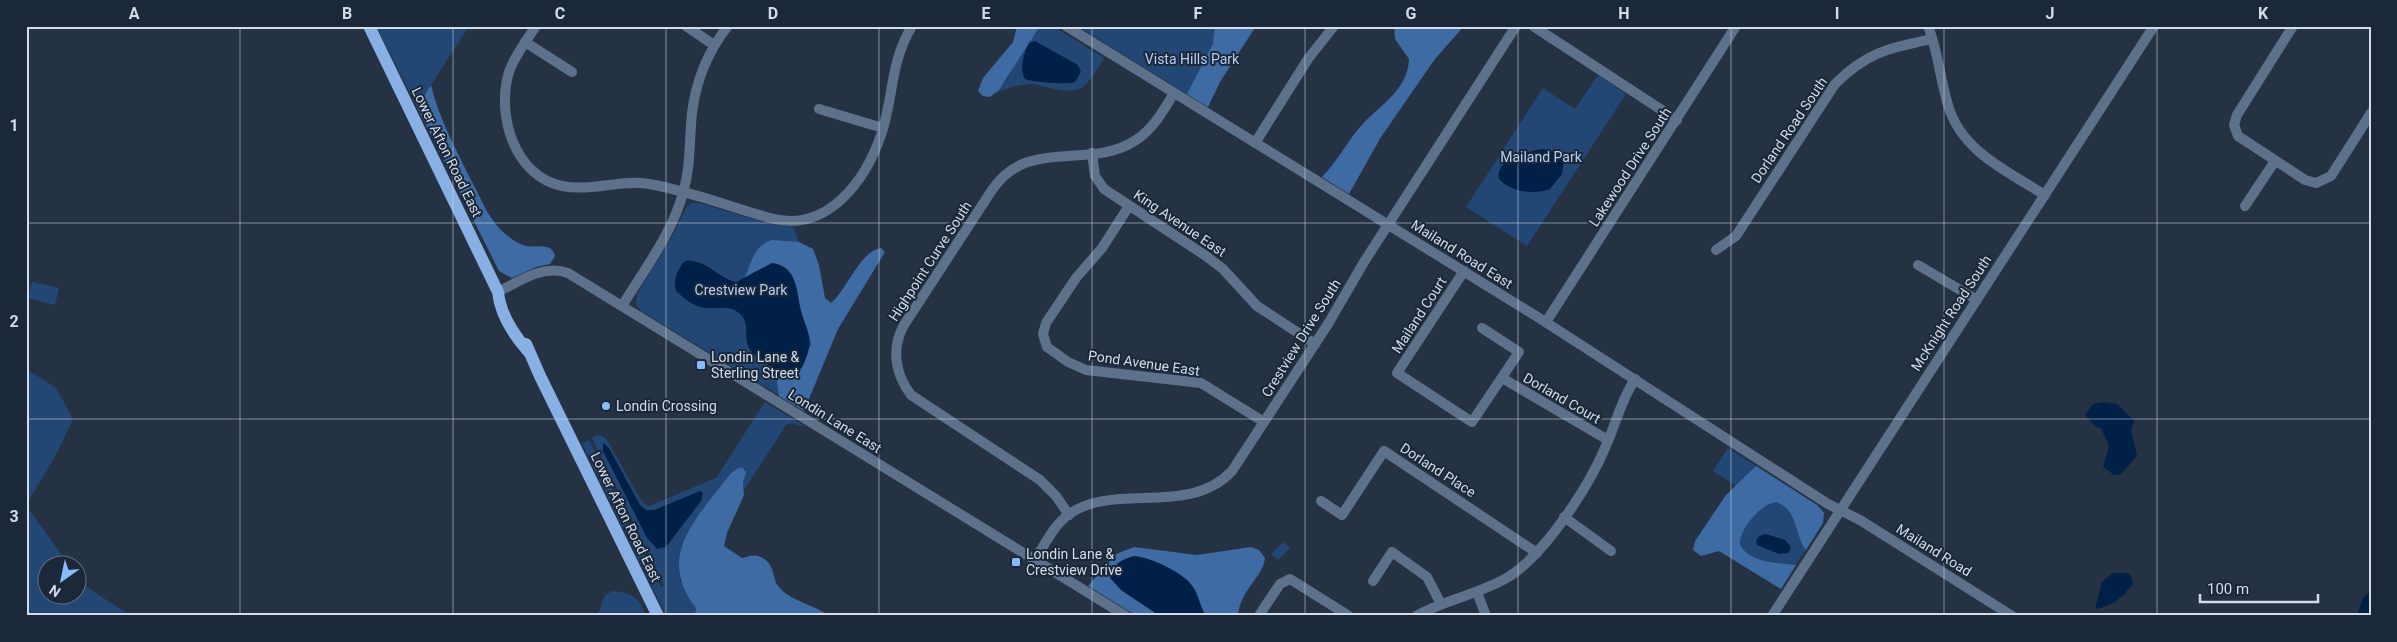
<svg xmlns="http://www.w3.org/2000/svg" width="2397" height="642" font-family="Roboto,sans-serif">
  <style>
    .green { fill: #234774 }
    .forest { fill: #3f6ba4 }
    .water { fill: #002048 }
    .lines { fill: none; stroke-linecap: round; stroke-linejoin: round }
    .minor { stroke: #5e718b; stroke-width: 10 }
    .major { stroke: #88b0e5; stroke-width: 12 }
    .grid { fill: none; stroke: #d3dce8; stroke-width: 1; stroke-opacity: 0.55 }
    .poi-dot { fill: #88bafc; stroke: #1a2839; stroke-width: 2 }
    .labels { text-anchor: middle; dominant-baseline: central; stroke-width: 4; stroke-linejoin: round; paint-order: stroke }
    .park-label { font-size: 14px; fill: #b6cff0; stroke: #1a2839 }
    .street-label { font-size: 14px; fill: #d3dce8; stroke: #1a2839 }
    .poi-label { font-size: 14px; fill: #d3dce8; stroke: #1a2839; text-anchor: start }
    .neatline { fill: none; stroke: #d3dce8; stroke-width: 2 }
    .grid-label { font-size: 16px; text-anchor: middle; font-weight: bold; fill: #d3dce8 }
  </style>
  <rect width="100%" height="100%" fill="#243244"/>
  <g class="green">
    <polygon points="376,26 469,26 417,107"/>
    <path d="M1040,26H1053L1104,58C1098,67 1092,80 1083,87C1070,97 1044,84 1029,84C1016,85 1006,88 995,94L1007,79L1021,54Z"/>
    <polygon points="1077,26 1253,26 1203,104"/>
    <polygon points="1598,75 1626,94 1527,246 1466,207 1543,88 1575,109"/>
    <polygon points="691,203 699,203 770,224 793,227 834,327 787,400 641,311 636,305 637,294 673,235 686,208"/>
    <polygon points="32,282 59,288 55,305 28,298"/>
    <polygon points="26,369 56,388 73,419 57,453 26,505 68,564 48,564 48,594 78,594 78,578 81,583 131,616 26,616"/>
    <polygon points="765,402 806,427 791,423 786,425 744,490 743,483 745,469 740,467 735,471 682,546 679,565 680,582 759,616 666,616 582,444 589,440 661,587 664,585 592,438 598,435 606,438 638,495 644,504 649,506 716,478"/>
    <polygon points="1728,448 1817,505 1824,511 1823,523 1783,585 1704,535 1736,486 1713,471"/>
    <polygon points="1283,542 1290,548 1278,560 1271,554"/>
    <path d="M613,591C634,594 638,597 646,616H597L605,595Z"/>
  </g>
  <g class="forest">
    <polygon points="1017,26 1040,26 999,90 990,97 983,96 978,91 983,78 1013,42"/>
    <polygon points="1215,26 1256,26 1220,82 1208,107 1187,94 1213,44"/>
    <path d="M1394,26H1464L1435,59L1381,137L1349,194L1322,177C1337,162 1346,143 1360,127C1378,106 1408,91 1409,59L1395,39Z"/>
    <path d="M431,85C439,119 456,149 471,180C480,196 487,216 500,229C507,236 517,244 526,246C536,248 552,242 555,256L550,264L536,267L512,278L499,271L417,107Z"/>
    <path d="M772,240L799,242L813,249L819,265L825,298L831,303C846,291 860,251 881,248L885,252L838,329L804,411L779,396L777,383L779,370L793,373L811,345C810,334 805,324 802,314C796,294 800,272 776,264L754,272L744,279C752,262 753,246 772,240Z"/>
    <path d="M1756,466L1817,505L1824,513L1823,523L1806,550C1794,534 1798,509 1776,502C1760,504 1739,530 1740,545C1750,563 1778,563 1796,565L1781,589L1719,551L1701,556L1693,550L1695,541L1726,495Z"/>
    <path d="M742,467L746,472L743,483L744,495L727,533L724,546L742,558C751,556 755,553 764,559C775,566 772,577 778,586C791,602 814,604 829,616H695L696,608C661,563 686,530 717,491C724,483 731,469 742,467Z"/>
    <path d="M1134,547L1197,555L1251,547L1259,550L1265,558C1263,577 1240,590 1238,616H1206L1198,601L1195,590C1174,575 1143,544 1117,564L1121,590L1160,616H1137L1088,586L1116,554Z"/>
  </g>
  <g class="water">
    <path d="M1035,41L1078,65L1081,72L1075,82C1068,85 1032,82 1025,79C1019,69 1024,52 1029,43Z"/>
    <path d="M1542,149L1556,152L1564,161L1562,174L1550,189C1534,195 1510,192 1499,179C1495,158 1527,152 1542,149Z"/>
    <path d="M685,261C705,258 718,278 736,282L772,263C798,266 796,292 801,311C806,330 814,338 806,358C804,363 803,368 798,371C787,379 755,359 749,348C743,337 751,322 739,313C729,305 718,309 706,308C694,307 685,299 676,291C673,281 677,269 685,261Z"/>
    <polygon points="2106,402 2117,404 2135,421 2131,429 2137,456 2121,474 2114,475 2103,467 2109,446 2101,428 2096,427 2085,415 2093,404"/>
    <polygon points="603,443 609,448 640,505 646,510 654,510 700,491 703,493 701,501 666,547 657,549 647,538 603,451"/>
    <polygon points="1766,534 1785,540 1791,547 1789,553 1779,554 1757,545 1756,541 1759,536"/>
    <path d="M1134,556C1150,557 1185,573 1193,587C1199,595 1200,607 1206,616H1160L1121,590L1110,578C1112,565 1122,559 1134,556Z"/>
    <path d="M2113,573H2128L2131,576L2133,584C2121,598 2114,606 2095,609L2102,582Z"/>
    <polygon points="2369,593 2371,616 2357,616 2363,597"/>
  </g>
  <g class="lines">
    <g class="minor">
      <path d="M536,26C526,41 515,55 509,72C496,114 514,176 562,186C591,192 621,179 649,184C690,191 730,207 770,218C827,234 866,181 882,132C894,94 890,63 912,26"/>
      <polyline points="686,26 714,45"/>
      <polyline points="1066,26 1536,316 1828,504 1860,520 2012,616"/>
      <polyline points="1533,26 1677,120"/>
      <path d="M1928,26C1938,51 1940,79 1948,105C1961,151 2007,171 2045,195"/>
      <polyline points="2293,26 2237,115 2234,125 2238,136 2305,180 2316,183 2331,176 2371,113"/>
      <polyline points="525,42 572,72"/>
      <polyline points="819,109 883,128"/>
      <polyline points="1255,143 1308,59 1334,26"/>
      <polyline points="1092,153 1095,176 1104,189 1206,256 1223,269 1257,306 1315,344"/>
      <polyline points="1129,206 1102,248 1076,278 1046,323 1043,334 1047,347 1068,362 1086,370 1201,383 1264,422"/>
      <polyline points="2245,206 2275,161"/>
      <path d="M1716,250L1736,236L1835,84C1867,52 1889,48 1932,39"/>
      <polyline points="1918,265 1977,300"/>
      <polyline points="1464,271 1397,373 1472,422 1519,352 1482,328"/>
      <path d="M498,292C520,281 543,264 568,273L1126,616"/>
      <path d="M622,306C644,270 672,234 683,193C691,166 689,141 692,113C696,81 708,51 728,26"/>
      <polyline points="1546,322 1736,26"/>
      <polyline points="1502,378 1608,440"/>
      <polyline points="1321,501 1342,515 1384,451 1537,553"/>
      <path d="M1069,515L1056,496L1040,480L911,395C895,374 891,348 904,325L992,190C1028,136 1090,171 1136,140C1153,129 1164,110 1174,93"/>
      <polyline points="1564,517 1611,551"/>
      <path d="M1035,560C1045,544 1054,525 1069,514C1115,482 1189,517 1232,471L1328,324L1364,262L1516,26"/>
      <polyline points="1373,581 1392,552 1427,577 1441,604"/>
      <polyline points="1477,592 1486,616"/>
      <polyline points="1260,614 1280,584 1290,579 1349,616"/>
      <path d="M1416,616C1446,599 1481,594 1510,576C1546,552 1588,488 1605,448C1616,424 1620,402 1635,379"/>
      <polyline points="1772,616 2154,26"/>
    </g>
    <g class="major">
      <path d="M369,26L498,292C500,314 514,335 528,351"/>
      <polyline points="526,344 540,376 658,616"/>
    </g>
  </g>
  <path class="grid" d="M240,26V616M453,26V616M666,26V616M879,26V616M1092,26V616M1305,26V616M1518,26V616M1731,26V616M1944,26V616M2157,26V616M26,223H2371M26,419H2371"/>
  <g class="poi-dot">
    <rect x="696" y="360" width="10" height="10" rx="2.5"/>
    <circle cx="606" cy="406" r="5"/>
    <rect x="1011" y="557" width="10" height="10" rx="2.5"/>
  </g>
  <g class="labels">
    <g class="park-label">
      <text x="1192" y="59">Vista Hills Park</text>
      <text x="1541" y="157">Mailand Park</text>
      <text x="741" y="290">Crestview Park</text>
    </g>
    <g class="street-label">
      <text transform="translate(1789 130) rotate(-56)">Dorland Road South</text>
      <text transform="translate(447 152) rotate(64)">Lower Afton Road East</text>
      <text transform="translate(1630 167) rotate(-57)">Lakewood Drive South</text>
      <text transform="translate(1180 223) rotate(34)">King Avenue East</text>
      <text transform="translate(1462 254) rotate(32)">Mailand Road East</text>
      <text transform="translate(930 261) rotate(-57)">Highpoint Curve South</text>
      <text transform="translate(1951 313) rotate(-57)">McKnight Road South</text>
      <text transform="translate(1419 315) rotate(-57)">Mailand Court</text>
      <text transform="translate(1301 338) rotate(-58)">Crestview Drive South</text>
      <text transform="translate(1144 363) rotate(8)">Pond Avenue East</text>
      <text transform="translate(1562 398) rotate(30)">Dorland Court</text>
      <text transform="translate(835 421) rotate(32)">Londin Lane East</text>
      <text transform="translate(1438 470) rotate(33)">Dorland Place</text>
      <text transform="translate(626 517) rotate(64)">Lower Afton Road East</text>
      <text transform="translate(1934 550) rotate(32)">Mailand Road</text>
    </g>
    <g class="poi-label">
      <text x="711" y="357">Londin Lane &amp;<tspan x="711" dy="16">Sterling Street</tspan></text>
      <text x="616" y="406">Londin Crossing</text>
      <text x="1026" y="554">Londin Lane &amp;<tspan x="1026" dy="16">Crestview Drive</tspan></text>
    </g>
  </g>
  <rect width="2397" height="642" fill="none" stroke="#1a2839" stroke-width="55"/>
  <g transform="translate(62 580) rotate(213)"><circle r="24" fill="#1a2839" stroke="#64707f"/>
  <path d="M0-4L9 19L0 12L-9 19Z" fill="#88bafc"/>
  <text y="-8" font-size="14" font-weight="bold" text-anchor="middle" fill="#d3dce8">N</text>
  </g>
  <path d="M2200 594v8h118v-8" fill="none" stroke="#d3dce8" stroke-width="2.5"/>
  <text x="2207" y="594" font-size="15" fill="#d3dce8" stroke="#1a2839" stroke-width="4" paint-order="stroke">100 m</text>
  <rect x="28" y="28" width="2342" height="586" class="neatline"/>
  <g class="grid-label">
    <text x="134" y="19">A</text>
    <text x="347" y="19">B</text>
    <text x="560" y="19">C</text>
    <text x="773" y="19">D</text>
    <text x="986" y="19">E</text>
    <text x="1198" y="19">F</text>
    <text x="1411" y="19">G</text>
    <text x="1624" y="19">H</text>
    <text x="1837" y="19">I</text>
    <text x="2050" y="19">J</text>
    <text x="2263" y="19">K</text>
    <text x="14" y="131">1</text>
    <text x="14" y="327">2</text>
    <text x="14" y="522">3</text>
  </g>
</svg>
